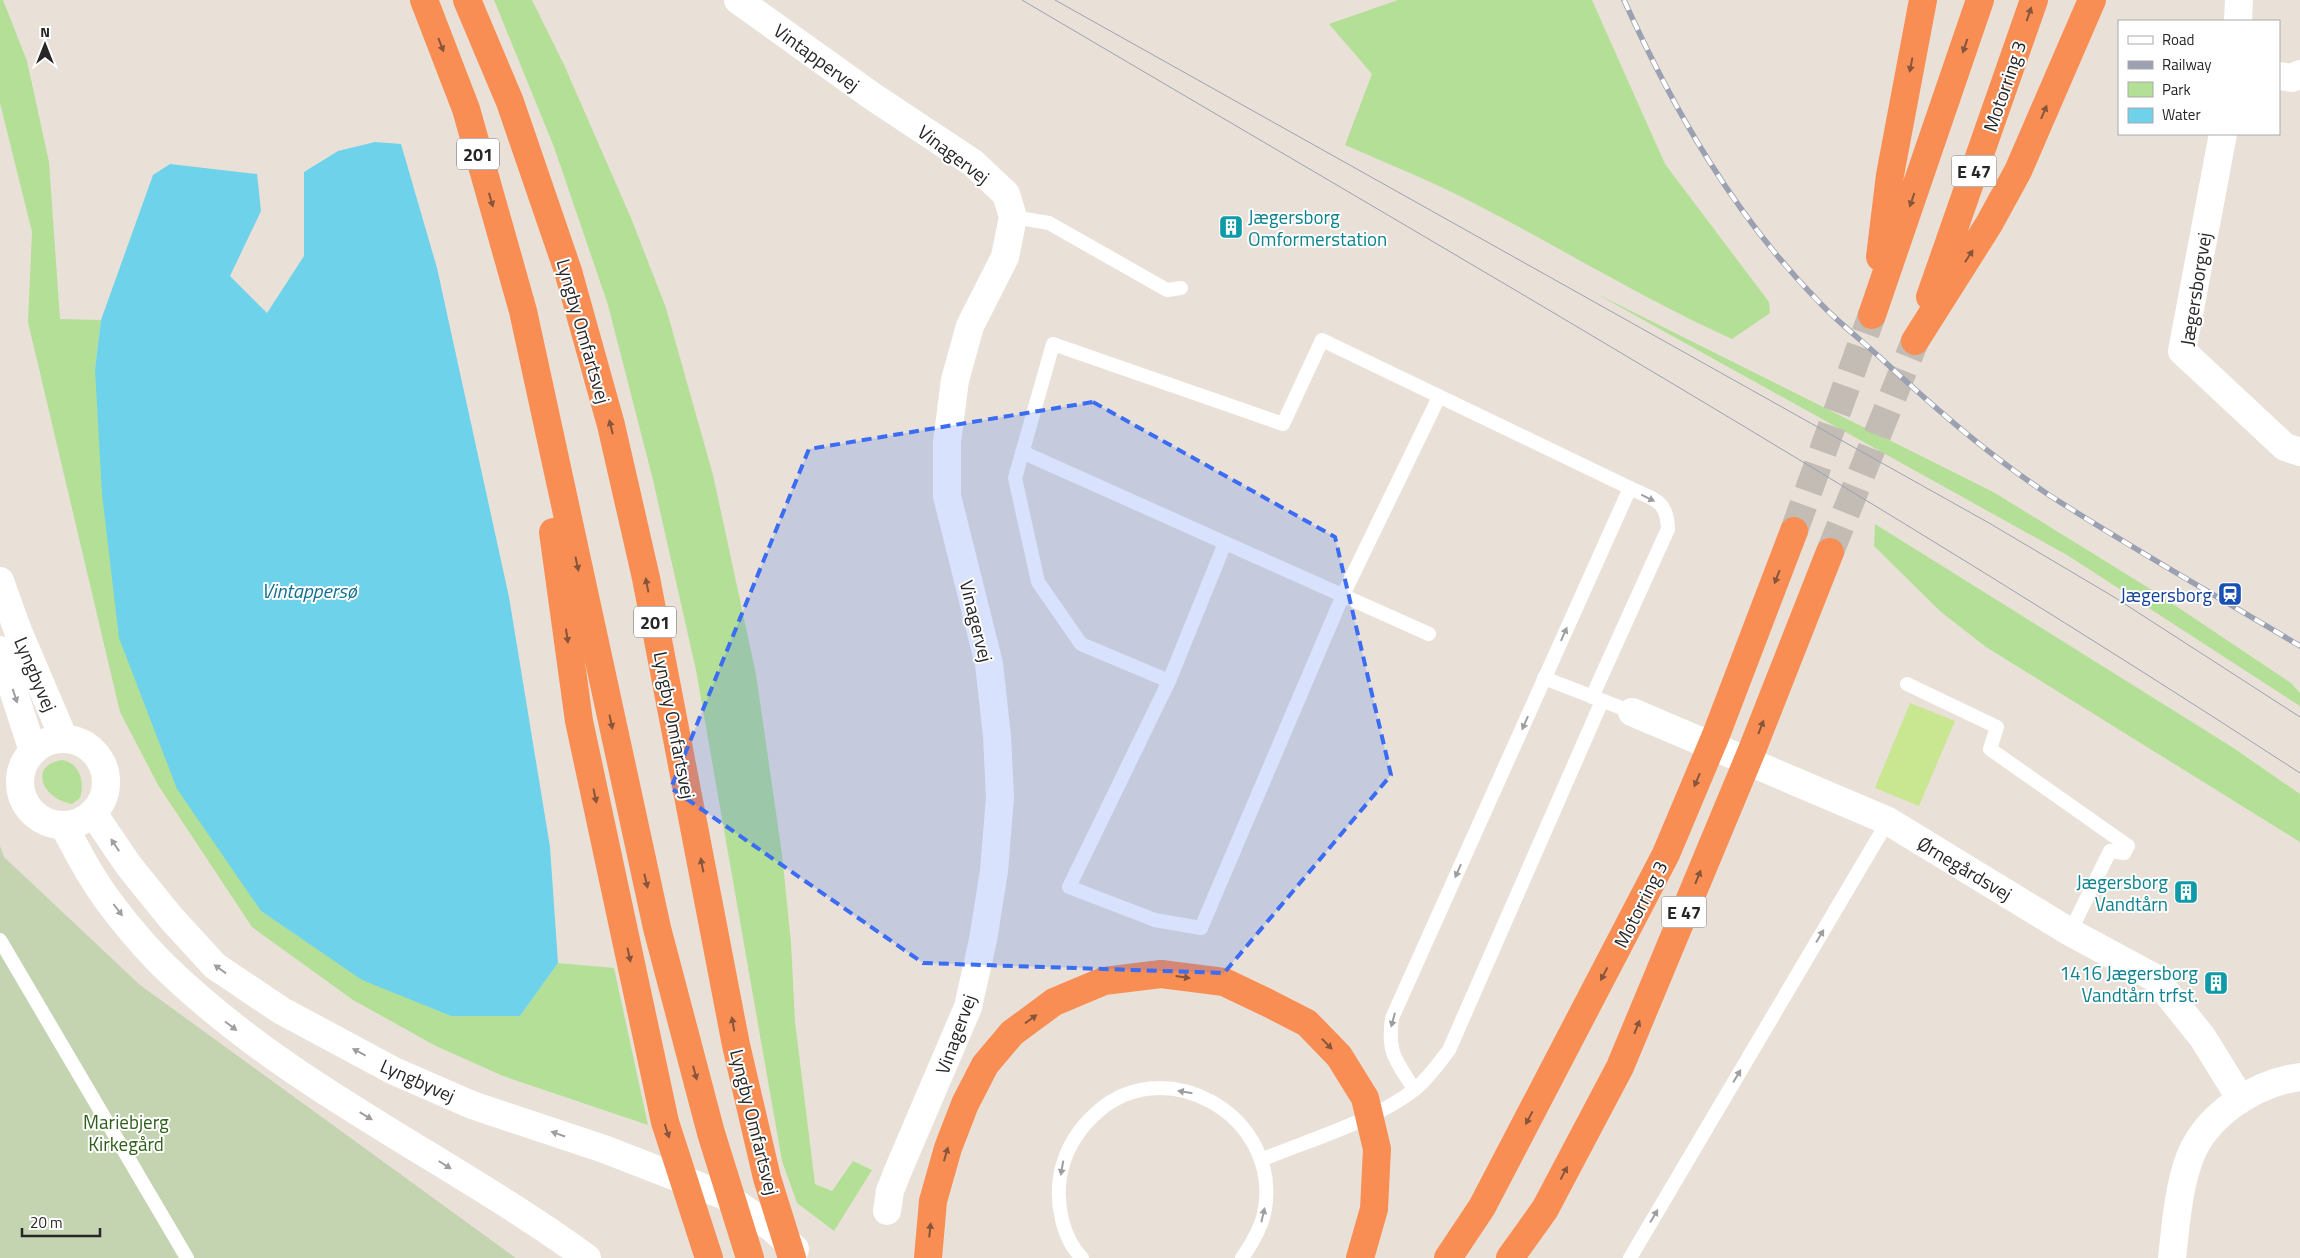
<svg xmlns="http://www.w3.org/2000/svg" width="2300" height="1258" font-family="'Titillium Web',sans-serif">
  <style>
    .green { fill: #b4df96 }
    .cemetery { fill: #c4d3b0 }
    .pitch { fill: #c9e691 }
    .water { fill: #6dd2ea }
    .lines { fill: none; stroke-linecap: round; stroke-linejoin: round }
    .motorway-tunnel { stroke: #c2bcb5; stroke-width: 28; stroke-dasharray: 28 14; stroke-linecap: butt }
    .service { stroke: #fff; stroke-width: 14 }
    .minor { stroke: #fff; stroke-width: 28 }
    .tertiary { stroke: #fff; stroke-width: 28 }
    .motorway { stroke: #f98e54; stroke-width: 28 }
    .tram { stroke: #9ca1b1; stroke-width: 1 }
    .rail-casing { stroke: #9ca1b1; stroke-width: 5.5 }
    .rail { stroke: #fff; stroke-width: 4; stroke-dasharray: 11; stroke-linecap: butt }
    .oneway { fill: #86553b }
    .oneway2 { fill: #9e9e9e }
    .marked { fill: #3b6cf4; fill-opacity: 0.2; stroke: #3b6cf4; stroke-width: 4; stroke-dasharray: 10 6; stroke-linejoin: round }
    .labels { text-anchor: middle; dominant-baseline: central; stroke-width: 4; stroke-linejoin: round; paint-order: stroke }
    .shield { fill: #fff; stroke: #686868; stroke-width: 1 }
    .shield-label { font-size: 18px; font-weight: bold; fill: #272727 }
    .street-label { font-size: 19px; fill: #272727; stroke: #fff }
    .culture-label { font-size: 19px; fill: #0d838f; stroke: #fff; text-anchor: end }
    .transit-label { font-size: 19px; fill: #164399; stroke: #fff; text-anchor: end }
    .park-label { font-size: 19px; fill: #2f601b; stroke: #fff }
    .water-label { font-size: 20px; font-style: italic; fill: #116f91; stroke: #fff }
  </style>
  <rect width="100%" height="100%" fill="#e9e1d8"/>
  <g class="green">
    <polygon points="0,0 3,0 27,61 49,162 60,319 101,320 95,369 261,911 363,980 451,1016 520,1016 558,963 614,968 648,1125 503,1076 436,1046 353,1000 252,927 158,785 120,712 28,322 32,232 0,103"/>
    <polygon points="494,0 532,0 565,67 631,218 666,308 713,475 756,674 782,854 791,943 795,1022 815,1184 832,1191 853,1161 872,1170 834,1231 797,1203 782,1161 696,670 653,480 608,305 554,147"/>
    <path d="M1398,0H1592L1665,164L1769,302L1770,313L1732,339C1648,301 1569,253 1487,210C1441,185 1393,166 1345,145L1372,74L1329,24Z"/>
    <polygon points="1595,293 1995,493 2152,590 2291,683 2300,693 2300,706 2067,555"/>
    <polygon points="1875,524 2232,747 2300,794 2300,842 1986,647 1941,612 1874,546"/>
    <path d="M63,760C80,764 85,782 80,798L72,804C40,798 29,764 63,760Z"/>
  </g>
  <polygon class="cemetery" points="0,846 4,857 140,985 516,1258 0,1258"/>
  <polygon class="pitch" points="1910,703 1955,721 1919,806 1875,788"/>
  <polygon class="water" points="375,142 401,144 437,268 509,597 550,847 558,963 520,1016 451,1016 362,980 261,911 177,789 119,638 102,494 95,369 101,320 153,175 170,164 257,174 261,211 230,276 267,313 304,256 304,172 338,151"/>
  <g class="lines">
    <g class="motorway-tunnel">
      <polyline points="1794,531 1872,315"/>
      <polyline points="1830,552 1915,341"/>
    </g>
    <g class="service">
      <polyline points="1013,217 1049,223 1167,290 1181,288"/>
      <polyline points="1022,452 1429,634"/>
      <polyline points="1225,543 1169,681 1069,887 1155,920 1201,928 1343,595 1439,397"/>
      <polyline points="1544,678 1632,712"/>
      <polyline points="1169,681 1081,644 1038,582 1015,478 1053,344 1283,424 1322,340 1630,488"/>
      <polyline points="1907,684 1997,727 1990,749 2128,846 2124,853 2110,851 2070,932"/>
      <polyline points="0,940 187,1258"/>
      <path d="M1414,1089C1396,1060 1387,1054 1392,1018L1630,488C1654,500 1667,499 1668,529L1592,697"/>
      <path d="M1261,1160C1309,1140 1374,1121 1414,1090C1428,1079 1438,1064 1449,1050L1602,701"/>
      <path d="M1082,1258C1062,1238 1056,1203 1060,1177C1064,1153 1074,1135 1091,1118C1161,1045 1285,1116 1264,1214C1260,1231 1251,1245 1242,1258"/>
      <polyline points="1630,1258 1888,821"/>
    </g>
    <g class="minor">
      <polyline points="738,0 872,96 973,163 1006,194 1013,217 1005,257 970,326 955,380 947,442 947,496 989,664 997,736 1000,797 994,871 983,940 968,1007 897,1173 890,1191 887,1211"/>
      <polyline points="2238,21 2239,0"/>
      <polyline points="2279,76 2292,78 2300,74"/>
      <polyline points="2223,134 2182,351 2285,447 2300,452"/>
      <polyline points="1632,712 1888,821 2070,932 2155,978 2203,1038 2240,1098"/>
    </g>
    <g class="tertiary">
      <polyline points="0,581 18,631 64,739"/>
      <polyline points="0,650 33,751"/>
      <circle cx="63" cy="782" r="43"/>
      <polyline points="93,813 129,866 171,918 215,966 282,1011 394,1071 472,1105 604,1149 725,1196 772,1228 795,1249"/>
      <path d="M63,825C73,842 81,859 91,875C109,905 139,941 164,966C288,1087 448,1157 587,1258"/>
      <path d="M2172,1258C2176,1224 2178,1189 2190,1157C2207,1114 2256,1083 2300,1077"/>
    </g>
    <g class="motorway">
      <polyline points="424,0 466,109 523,311 657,928 711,1133 750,1258"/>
      <polyline points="467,0 510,102 568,271 611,425 646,578 736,1045 767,1178 792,1258"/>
      <polyline points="1880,257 1890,175 1923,0"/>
      <polyline points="1930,297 2034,0"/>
      <polyline points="1872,315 1980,0"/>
      <polyline points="1915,341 1989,224 2018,171 2092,0"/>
      <polyline points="553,532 579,721 665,1122 709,1258"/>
      <polyline points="928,1258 933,1201 948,1148 965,1104 985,1065 1012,1033 1054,1002 1104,981 1161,974 1224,982 1266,1002 1307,1023 1339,1056 1365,1098 1377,1149 1374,1209 1360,1258"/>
      <polyline points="1448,1258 1482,1207 1666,854 1716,735 1794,531"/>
      <polyline points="1510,1258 1545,1209 1620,1067 1752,750 1830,552"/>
    </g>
    <g class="tram">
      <path d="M1022,0C1451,253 1883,501 2300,773"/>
      <polyline points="1055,0 1989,523 2114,597 2300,717"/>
    </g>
    <defs>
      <path id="rail" d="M1624,0C1674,111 1735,217 1821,304C1841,325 1865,343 1885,362C1937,410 1990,456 2049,495C2131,548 2217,596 2300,646"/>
    </defs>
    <use href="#rail" class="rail-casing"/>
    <use href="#rail" class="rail"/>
  </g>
  <defs><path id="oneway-solid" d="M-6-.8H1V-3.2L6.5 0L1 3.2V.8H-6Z" transform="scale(1.25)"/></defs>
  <g class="oneway">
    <use href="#oneway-solid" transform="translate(2029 14) rotate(-71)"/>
    <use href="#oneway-solid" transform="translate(441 45) rotate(69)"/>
    <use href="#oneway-solid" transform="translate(1965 46) rotate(109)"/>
    <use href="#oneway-solid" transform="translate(1911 65) rotate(101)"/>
    <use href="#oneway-solid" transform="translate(2044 112) rotate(-67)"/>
    <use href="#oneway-solid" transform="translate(491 200) rotate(74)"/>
    <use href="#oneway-solid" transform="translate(1912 200) rotate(109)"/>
    <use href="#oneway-solid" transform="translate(1969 256) rotate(-57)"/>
    <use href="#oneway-solid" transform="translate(611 427) rotate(-104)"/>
    <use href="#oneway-solid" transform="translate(577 564) rotate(78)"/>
    <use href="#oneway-solid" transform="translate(1777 577) rotate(111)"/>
    <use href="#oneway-solid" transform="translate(647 585) rotate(-101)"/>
    <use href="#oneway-solid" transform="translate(567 636) rotate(82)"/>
    <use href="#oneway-solid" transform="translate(611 722) rotate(78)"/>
    <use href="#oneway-solid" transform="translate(1761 727) rotate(-69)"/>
    <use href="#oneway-solid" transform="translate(1697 780) rotate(113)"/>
    <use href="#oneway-solid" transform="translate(595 796) rotate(78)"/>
    <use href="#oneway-solid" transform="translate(702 865) rotate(-101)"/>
    <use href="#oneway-solid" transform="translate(1698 877) rotate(-68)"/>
    <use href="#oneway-solid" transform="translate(646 881) rotate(77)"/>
    <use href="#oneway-solid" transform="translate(629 955) rotate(78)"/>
    <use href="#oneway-solid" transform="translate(1604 974) rotate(118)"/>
    <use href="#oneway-solid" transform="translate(1183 977) rotate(8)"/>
    <use href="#oneway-solid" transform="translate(1031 1019) rotate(-36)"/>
    <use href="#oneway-solid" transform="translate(733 1024) rotate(-100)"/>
    <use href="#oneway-solid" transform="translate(1637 1027) rotate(-68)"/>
    <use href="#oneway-solid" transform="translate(1327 1044) rotate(46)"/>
    <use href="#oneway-solid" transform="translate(695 1073) rotate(75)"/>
    <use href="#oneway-solid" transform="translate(1529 1118) rotate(118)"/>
    <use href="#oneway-solid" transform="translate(667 1131) rotate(72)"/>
    <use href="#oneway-solid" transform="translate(946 1154) rotate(-74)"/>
    <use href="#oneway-solid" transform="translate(1564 1173) rotate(-62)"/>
    <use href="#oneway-solid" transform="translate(930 1230) rotate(-84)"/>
  </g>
  <g class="oneway2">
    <use href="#oneway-solid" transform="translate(1648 498) rotate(26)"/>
    <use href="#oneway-solid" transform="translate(1564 634) rotate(-66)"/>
    <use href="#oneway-solid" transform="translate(15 696) rotate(72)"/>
    <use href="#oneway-solid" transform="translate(1525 723) rotate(114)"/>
    <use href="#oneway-solid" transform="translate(115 845) rotate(-124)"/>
    <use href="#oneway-solid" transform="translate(1458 871) rotate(114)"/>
    <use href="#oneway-solid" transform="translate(118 910) rotate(53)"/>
    <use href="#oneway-solid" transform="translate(1820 936) rotate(-59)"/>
    <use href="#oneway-solid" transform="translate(220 969) rotate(-144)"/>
    <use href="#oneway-solid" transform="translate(1393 1020) rotate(105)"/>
    <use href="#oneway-solid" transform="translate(231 1026) rotate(37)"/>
    <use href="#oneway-solid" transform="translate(359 1052) rotate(-152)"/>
    <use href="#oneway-solid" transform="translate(1737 1076) rotate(-59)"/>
    <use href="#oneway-solid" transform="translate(1185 1092) rotate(-171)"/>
    <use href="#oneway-solid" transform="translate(366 1116) rotate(31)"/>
    <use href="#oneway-solid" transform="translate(558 1134) rotate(-161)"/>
    <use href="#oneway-solid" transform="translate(445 1165) rotate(32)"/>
    <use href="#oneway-solid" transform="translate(1062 1168) rotate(100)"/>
    <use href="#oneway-solid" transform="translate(1263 1215) rotate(-77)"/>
    <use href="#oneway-solid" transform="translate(1654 1216) rotate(-59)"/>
  </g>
  <path class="marked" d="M1093,402L1335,537L1391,775L1224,973L923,963L671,788L809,449Z"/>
  <defs>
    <symbol id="building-square" viewBox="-11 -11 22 22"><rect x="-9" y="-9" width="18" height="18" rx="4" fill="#0f9aa8" stroke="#fff"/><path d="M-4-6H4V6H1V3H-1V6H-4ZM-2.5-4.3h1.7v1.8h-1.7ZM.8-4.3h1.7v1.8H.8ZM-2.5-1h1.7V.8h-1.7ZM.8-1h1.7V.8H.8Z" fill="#fff"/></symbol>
    <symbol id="station-square" viewBox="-11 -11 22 22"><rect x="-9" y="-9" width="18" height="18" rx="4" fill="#1a4fb4" stroke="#fff"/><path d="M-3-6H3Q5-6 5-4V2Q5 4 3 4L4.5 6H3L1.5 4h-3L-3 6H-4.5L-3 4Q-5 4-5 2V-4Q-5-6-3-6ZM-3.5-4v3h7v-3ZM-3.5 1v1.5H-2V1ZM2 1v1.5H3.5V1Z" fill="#fff"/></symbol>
  </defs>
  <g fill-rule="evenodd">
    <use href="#building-square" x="1217" y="213" width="28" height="28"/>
    <use href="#station-square" x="2216" y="580" width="28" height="28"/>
    <use href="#building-square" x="2172" y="878" width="28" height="28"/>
    <use href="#building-square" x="2202" y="969" width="28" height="28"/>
  </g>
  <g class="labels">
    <g class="shield">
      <rect x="457" y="138.5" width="42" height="31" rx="4"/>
      <rect x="1951.5" y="155.5" width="45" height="31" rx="4"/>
      <rect x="634" y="606.5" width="42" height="31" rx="4"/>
      <rect x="1661.5" y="896.5" width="45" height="31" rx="4"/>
    </g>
    <g class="shield-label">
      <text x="478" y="154">201</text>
      <text x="1974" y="171">E 47</text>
      <text x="655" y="622">201</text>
      <text x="1684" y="912">E 47</text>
    </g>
    <g class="street-label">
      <text transform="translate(817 57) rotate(36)">Vintappervej</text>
      <text transform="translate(2004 86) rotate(-71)">Motorring 3</text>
      <text transform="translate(954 154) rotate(37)">Vinagervej</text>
      <text transform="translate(2195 289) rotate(-81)">Jægersborgvej</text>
      <text transform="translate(584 331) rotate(74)">Lyngby Omfartsvej</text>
      <text transform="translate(977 621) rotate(76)">Vinagervej</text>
      <text transform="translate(36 674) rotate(67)">Lyngbyvej</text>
      <text transform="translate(675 725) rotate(79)">Lyngby Omfartsvej</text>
      <text transform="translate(1965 868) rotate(31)">Ørnegårdsvej</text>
      <text transform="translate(1640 904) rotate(-63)">Motorring 3</text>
      <text transform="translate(955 1034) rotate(-70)">Vinagervej</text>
      <text transform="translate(418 1080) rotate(24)">Lyngbyvej</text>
      <text transform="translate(755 1122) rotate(76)">Lyngby Omfartsvej</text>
    </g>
    <g class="culture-label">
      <text x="1248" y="216" text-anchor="start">Jægersborg<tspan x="1248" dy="22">Omformerstation</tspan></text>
      <text x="2168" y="881">Jægersborg<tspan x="2168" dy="22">Vandtårn</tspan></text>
      <text x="2198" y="972">1416 Jægersborg<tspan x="2198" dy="22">Vandtårn trfst.</tspan></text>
    </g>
    <g class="transit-label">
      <text x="2212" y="594">Jægersborg</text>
    </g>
    <g class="park-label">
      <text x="126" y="1121">Mariebjerg<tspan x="126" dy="22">Kirkegård</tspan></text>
    </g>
    <g class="water-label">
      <text x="309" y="590">Vintappersø</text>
    </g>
  </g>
  <rect x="2118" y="20" width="162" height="115" fill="#ffffff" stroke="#a9a9a9"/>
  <rect x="2128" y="36" width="25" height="8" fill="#ffffff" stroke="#a9a9a9"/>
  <text x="2162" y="45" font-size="15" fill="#272727">Road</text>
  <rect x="2128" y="61" width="25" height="8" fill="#9ca1b1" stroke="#a9a9a9"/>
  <text x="2162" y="70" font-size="15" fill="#272727">Railway</text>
  <rect x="2128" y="82" width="25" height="15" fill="#b4df96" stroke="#a9a9a9"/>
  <text x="2162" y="95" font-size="15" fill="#272727">Park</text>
  <rect x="2128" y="108" width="25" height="15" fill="#6dd2ea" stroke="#a9a9a9"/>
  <text x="2162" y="120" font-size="15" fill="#272727">Water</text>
  <g transform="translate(45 45)" stroke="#ffffff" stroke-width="4" paint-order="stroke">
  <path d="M0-4L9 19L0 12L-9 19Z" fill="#272727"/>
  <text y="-8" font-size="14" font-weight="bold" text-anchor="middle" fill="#272727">N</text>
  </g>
  <path d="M22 1228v8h78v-8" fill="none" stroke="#272727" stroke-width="2.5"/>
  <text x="30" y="1228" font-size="15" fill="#272727" stroke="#ffffff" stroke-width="4" paint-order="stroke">20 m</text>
</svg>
